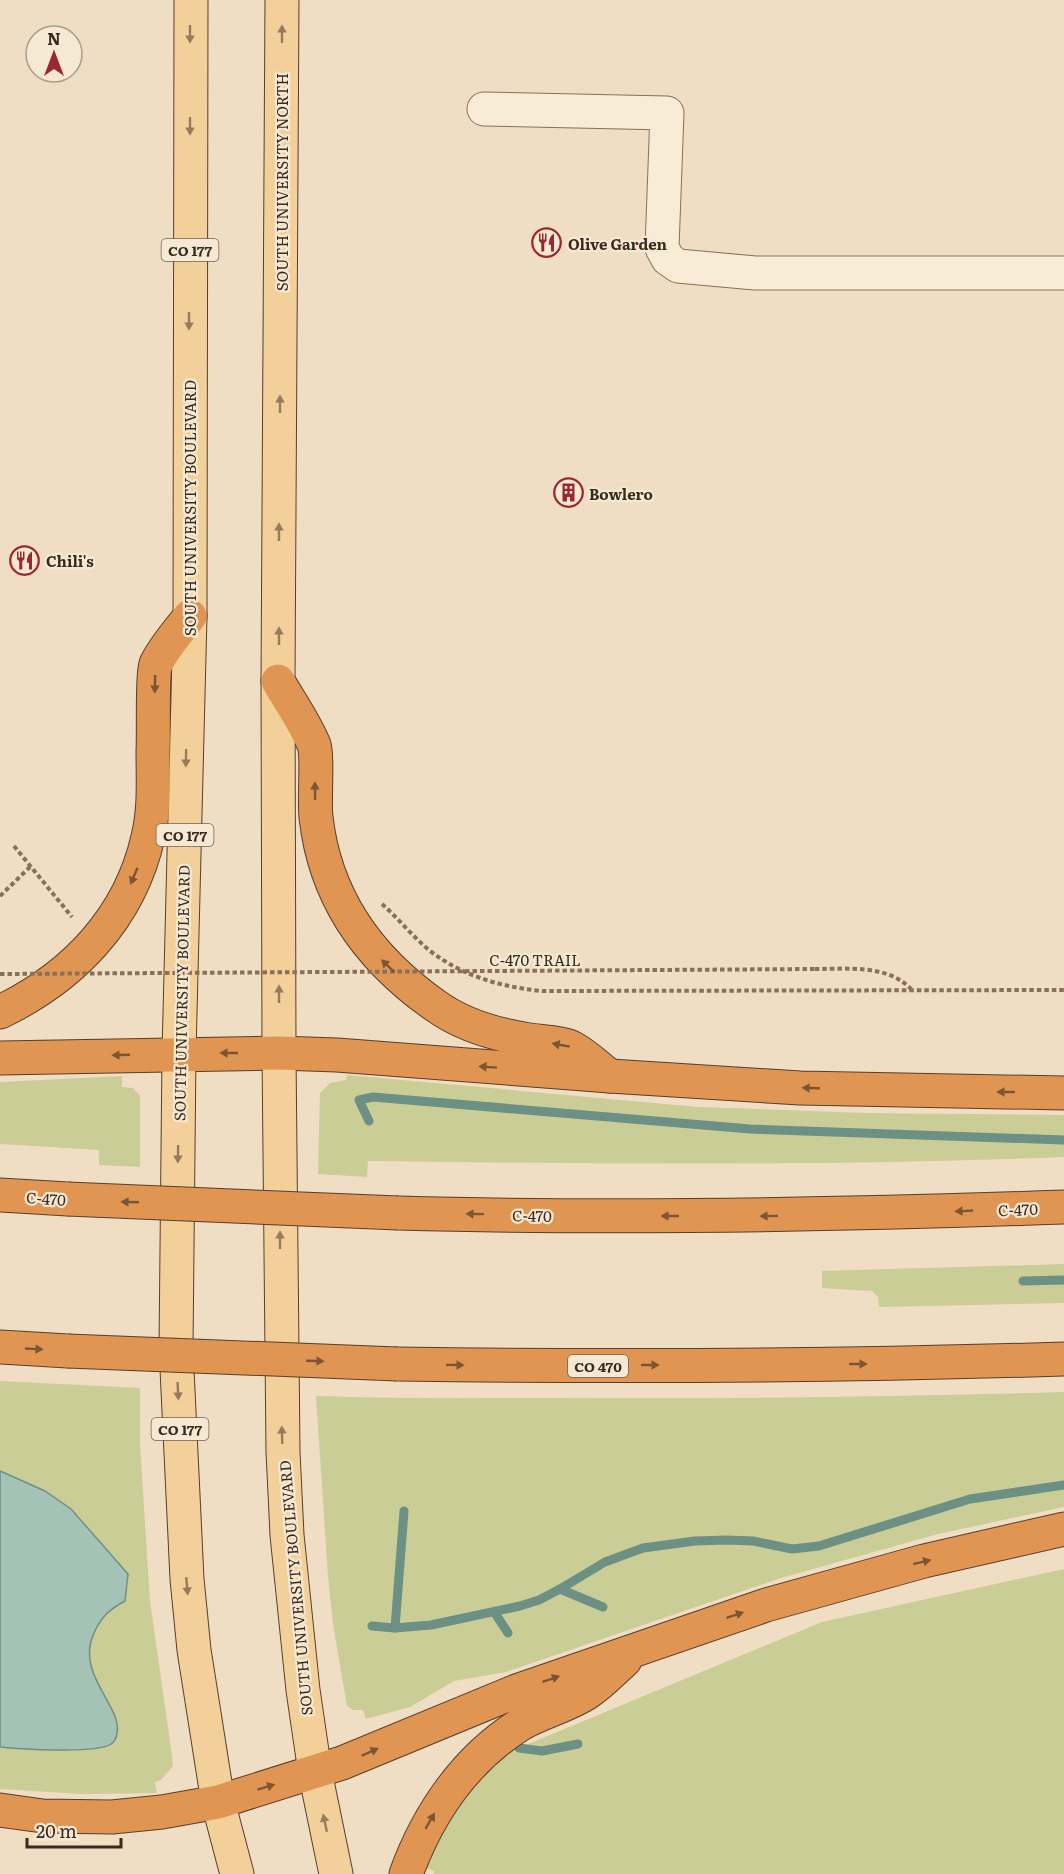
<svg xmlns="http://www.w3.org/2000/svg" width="1064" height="1874" font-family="Literata,serif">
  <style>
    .green { fill: #cbcd96 }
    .water { fill: #a5c2b7; stroke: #6c9084; stroke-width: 1.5 }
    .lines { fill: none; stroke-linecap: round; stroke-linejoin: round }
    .stream { stroke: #6c9084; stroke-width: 9 }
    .minor-casing { stroke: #8a6f59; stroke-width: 35 }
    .major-casing { stroke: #573e2e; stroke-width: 35 }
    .highway-casing { stroke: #573e2e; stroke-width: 35 }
    .path { stroke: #8a6f59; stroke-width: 4; stroke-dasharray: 4.5 3; stroke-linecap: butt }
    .minor { stroke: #f9ecd6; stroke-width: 33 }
    .major { stroke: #f3d09a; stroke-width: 33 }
    .highway { stroke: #e09652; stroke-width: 33 }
    .highway-bridge-casing { stroke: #573e2e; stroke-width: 35; stroke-linecap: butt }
    .path-bridge { stroke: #8a6f59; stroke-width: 4; stroke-dasharray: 4.5 3; stroke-linecap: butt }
    .highway-bridge { stroke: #e09652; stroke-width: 33 }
    .oneway { fill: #967c5c }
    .oneway2 { fill: #7c5533 }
    .labels { text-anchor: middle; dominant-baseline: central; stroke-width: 4.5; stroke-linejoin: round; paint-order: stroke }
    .shield { fill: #f6e9d3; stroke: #726354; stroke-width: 1.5 }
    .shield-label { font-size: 14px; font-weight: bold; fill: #39291e }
    .street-label { font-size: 15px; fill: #39291e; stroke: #f6e9d3 }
    .poi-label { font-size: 15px; font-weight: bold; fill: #39291e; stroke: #f6e9d3; text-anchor: start }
  </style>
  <rect width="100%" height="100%" fill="#efdec3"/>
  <g class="green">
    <path d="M347,1075L698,1107L866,1113L1064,1115V1157C832,1166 600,1164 368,1161L367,1177L318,1174L320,1093L330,1083L346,1080Z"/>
    <polygon points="122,1076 122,1087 133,1088 140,1096 140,1167 99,1165 99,1150 0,1144 0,1082"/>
    <polygon points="1064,1264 1064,1303 879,1307 878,1297 872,1291 822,1288 822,1271"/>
    <polygon points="0,1381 140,1388 140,1444 150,1601 172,1756 173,1766 161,1780 155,1782 157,1793 82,1794 0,1789"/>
    <path d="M1064,1392V1507L938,1534L781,1578L506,1672L454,1681L410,1707L366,1719L363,1710H353L347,1706L333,1624L328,1576L316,1396C398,1399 479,1398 561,1398C729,1399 896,1397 1064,1392Z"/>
    <polygon points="1064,1569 1064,1874 434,1874 434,1871 424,1867 439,1832 485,1772 509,1752 822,1622"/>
  </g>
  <path class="water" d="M0,1471L45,1491L71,1509L128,1574L125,1601C110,1609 101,1617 94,1633C74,1676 127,1709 116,1737C116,1739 113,1743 111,1744C97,1754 19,1749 0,1747Z"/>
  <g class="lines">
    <g class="stream">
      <polyline points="369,1121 359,1100 373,1097 750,1129 1064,1140"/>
      <polyline points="1023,1281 1064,1280"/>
      <polyline points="560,1589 603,1607"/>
      <polyline points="495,1613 508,1633"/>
      <polyline points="372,1626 395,1628 431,1625 520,1606 539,1600 560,1589 605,1562 643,1548 695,1541 726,1540 753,1541 792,1549 819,1546 970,1499 1064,1485"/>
      <polyline points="395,1628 404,1511"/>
      <polyline points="519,1748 542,1751 578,1744"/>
    </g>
    <defs>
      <polyline id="minor" points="484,109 667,113 662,248 668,259 678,266 755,273 1064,273"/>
      <g id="major">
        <polyline points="191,0 190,616 179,1053 176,1348 187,1579 194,1650 218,1802 237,1874"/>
        <polyline points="282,0 278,681 279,1053 283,1452 287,1535 303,1690 315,1772 336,1874"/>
      </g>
      <g id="highway">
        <path d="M278,681C290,702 305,723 314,745C318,756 314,801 316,817C325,899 370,960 436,1006C461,1024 494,1034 524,1039C538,1042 562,1042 573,1048C586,1055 598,1067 610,1076"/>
        <path d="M0,1012C73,977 130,918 148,837C155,809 153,779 153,751C154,736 152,674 156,664C164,647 179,631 190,616"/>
        <polyline points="0,1058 279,1053 337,1055 610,1076 800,1088 1064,1093"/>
        <polyline points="0,1195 68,1199"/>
        <path d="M398,1213C620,1219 842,1215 1064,1207"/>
        <polyline points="0,1347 68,1351"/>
        <path d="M397,1364C619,1367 842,1366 1064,1359"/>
        <polyline points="0,1810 43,1816 112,1817 162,1812 218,1802 342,1763 519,1690 766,1605 924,1561 1064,1529"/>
        <path d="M406,1874C428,1814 465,1759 521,1724C542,1712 567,1706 587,1693C601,1684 613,1671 625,1660"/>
      </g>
    </defs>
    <use href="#minor" class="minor-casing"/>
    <use href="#major" class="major-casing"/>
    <use href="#highway" class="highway-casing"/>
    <g class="path">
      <polyline points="14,846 72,917"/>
      <polyline points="0,896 30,867"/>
      <path d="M382,904C398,918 412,936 429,950C462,976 501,987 542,991L1064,990"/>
      <path d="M815,969C847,969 887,964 911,989"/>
    </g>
    <use href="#minor" class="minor"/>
    <use href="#major" class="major"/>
    <use href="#highway" class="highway"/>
    <defs>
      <g id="highway-bridge">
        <polyline points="68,1199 398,1213"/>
        <polyline points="68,1351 397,1364"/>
      </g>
    </defs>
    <use href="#highway-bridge" class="highway-bridge-casing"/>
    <polyline class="path-bridge" points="0,974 815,969"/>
    <use href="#highway-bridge" class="highway-bridge"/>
  </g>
  <defs><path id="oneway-solid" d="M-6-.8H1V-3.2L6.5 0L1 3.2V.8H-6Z" transform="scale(1.5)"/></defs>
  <g class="oneway">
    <use href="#oneway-solid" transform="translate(190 34) rotate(90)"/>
    <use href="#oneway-solid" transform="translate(282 34) rotate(-90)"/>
    <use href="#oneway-solid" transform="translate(190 126) rotate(90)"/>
    <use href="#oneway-solid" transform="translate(189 321) rotate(90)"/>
    <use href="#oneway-solid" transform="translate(280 404) rotate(-90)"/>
    <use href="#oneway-solid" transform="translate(279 532) rotate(-90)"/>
    <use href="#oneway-solid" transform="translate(279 636) rotate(-90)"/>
    <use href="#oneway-solid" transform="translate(186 758) rotate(91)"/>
    <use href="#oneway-solid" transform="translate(279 994) rotate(-90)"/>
    <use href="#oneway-solid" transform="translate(178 1154) rotate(91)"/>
    <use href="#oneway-solid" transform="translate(280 1240) rotate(-90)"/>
    <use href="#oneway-solid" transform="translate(178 1391) rotate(87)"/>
    <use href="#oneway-solid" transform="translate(282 1435) rotate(-92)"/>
    <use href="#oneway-solid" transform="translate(187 1586) rotate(85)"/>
    <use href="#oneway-solid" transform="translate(325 1823) rotate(-102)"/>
  </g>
  <g class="oneway2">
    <use href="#oneway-solid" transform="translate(155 684) rotate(91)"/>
    <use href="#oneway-solid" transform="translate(315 791) rotate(-91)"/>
    <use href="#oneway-solid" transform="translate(134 876) rotate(113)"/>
    <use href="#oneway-solid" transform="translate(388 966) rotate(-136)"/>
    <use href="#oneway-solid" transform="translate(561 1045) rotate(-170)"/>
    <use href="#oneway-solid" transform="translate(229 1053) rotate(180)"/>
    <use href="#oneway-solid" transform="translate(121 1055) rotate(178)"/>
    <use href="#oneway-solid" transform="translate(488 1067) rotate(-176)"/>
    <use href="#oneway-solid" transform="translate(811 1088) rotate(-178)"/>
    <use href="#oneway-solid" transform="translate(1006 1092) rotate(-180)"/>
    <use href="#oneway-solid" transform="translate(130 1202) rotate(-178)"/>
    <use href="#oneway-solid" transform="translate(964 1211) rotate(177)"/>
    <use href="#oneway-solid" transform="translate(475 1214) rotate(-179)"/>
    <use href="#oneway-solid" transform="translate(670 1216) rotate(-180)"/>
    <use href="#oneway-solid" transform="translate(769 1216) rotate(179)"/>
    <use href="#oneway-solid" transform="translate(34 1349) rotate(3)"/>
    <use href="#oneway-solid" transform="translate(315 1361) rotate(2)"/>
    <use href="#oneway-solid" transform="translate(858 1364)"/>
    <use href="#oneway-solid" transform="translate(455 1365) rotate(1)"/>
    <use href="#oneway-solid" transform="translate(650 1365)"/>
    <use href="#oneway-solid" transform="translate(922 1562) rotate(-14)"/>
    <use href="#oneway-solid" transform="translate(735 1615) rotate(-18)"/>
    <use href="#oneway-solid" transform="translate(551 1679) rotate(-19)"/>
    <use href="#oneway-solid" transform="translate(370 1752) rotate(-24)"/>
    <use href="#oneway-solid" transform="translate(266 1787) rotate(-17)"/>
    <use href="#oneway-solid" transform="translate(430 1821) rotate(-60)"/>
  </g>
  <defs>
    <symbol id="restaurant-ring" viewBox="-11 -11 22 22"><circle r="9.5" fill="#f6e9d3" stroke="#9a2832" stroke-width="1.5"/><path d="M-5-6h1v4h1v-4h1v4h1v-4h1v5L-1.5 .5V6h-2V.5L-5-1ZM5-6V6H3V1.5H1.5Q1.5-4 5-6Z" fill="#9a2832"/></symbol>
    <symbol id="building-ring" viewBox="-11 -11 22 22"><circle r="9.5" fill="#f6e9d3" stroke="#9a2832" stroke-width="1.5"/><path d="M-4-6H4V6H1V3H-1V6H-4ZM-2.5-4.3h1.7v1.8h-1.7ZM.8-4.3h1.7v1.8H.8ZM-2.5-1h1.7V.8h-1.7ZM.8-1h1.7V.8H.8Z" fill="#9a2832"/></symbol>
  </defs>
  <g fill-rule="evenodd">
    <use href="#restaurant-ring" x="530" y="226" width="33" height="33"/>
    <use href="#building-ring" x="552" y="476" width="33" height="33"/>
    <use href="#restaurant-ring" x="8" y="544" width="33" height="33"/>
  </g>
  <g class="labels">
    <g class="shield">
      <rect x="161.5" y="239" width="57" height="22" rx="4.5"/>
      <rect x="156.5" y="824" width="57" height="22" rx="4.5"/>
      <rect x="568" y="1355" width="60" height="22" rx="4.5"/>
      <rect x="151.5" y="1418" width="57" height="22" rx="4.5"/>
    </g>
    <g class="shield-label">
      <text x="190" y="250">CO 177</text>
      <text x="185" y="835">CO 177</text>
      <text x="598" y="1366">CO 470</text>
      <text x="180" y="1429">CO 177</text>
    </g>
    <g class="street-label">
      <text transform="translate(281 182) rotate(-90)">SOUTH UNIVERSITY NORTH</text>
      <text transform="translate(189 508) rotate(-90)">SOUTH UNIVERSITY BOULEVARD</text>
      <text x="535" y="959">C-470 TRAIL</text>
      <text transform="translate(181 993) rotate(-89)">SOUTH UNIVERSITY BOULEVARD</text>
      <text transform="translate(46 1198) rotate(4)">C-470</text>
      <text transform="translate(1018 1209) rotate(-2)">C-470</text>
      <text transform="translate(532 1215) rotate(1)">C-470</text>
      <text transform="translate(295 1588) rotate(-95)">SOUTH UNIVERSITY BOULEVARD</text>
    </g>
    <g class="poi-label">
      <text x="568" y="243">Olive Garden</text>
      <text x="589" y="493">Bowlero</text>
      <text x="46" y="560">Chili's</text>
    </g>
  </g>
  <g transform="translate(54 54)"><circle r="28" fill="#f6e9d3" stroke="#aa9c8b" stroke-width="1.5"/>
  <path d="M0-4.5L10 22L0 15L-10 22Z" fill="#9a2832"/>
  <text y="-9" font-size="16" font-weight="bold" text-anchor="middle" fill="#39291e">N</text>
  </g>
  <path d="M27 1838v9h94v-9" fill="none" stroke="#39291e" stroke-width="3"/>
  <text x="36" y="1838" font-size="18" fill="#39291e" stroke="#f6e9d3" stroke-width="4.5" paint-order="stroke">20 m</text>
</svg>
